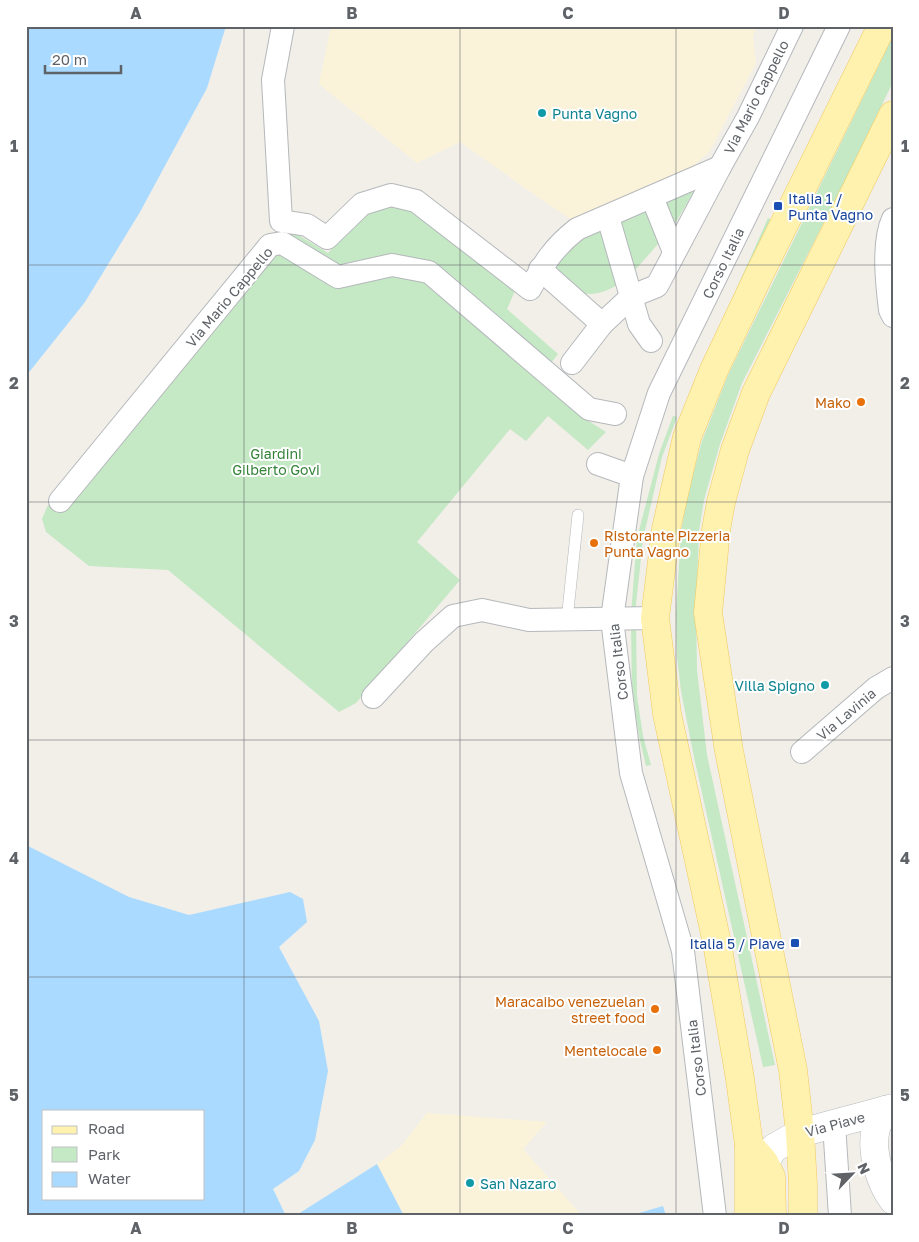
<svg xmlns="http://www.w3.org/2000/svg" width="919" height="1242" font-family="'Golos Text',sans-serif">
  <style>
    .green { fill: #c5e8c5 }
    .sand { fill: #fbf3d9 }
    .water { fill: #aadaff; fill-rule: evenodd }
    .lines { fill: none; stroke-linecap: round; stroke-linejoin: round }
    .lane-casing { stroke: #b5b8bc; stroke-width: 12 }
    .street-casing { stroke: #b5b8bc; stroke-width: 24 }
    .secondary-casing { stroke: #b6babf; stroke-width: 29 }
    .primary-casing { stroke: #f2c960; stroke-width: 29 }
    .lane { stroke: #fff; stroke-width: 11 }
    .street { stroke: #fff; stroke-width: 22 }
    .secondary { stroke: #fff; stroke-width: 28 }
    .primary { stroke: #fff2af; stroke-width: 28 }
    .grid { fill: none; stroke: #5f6368; stroke-width: 1; stroke-opacity: 0.55 }
    .culture-dot { fill: #0f9aa8; stroke: #fff; stroke-width: 2 }
    .transit-dot { fill: #1a4fb4; stroke: #fff; stroke-width: 2 }
    .food-dot { fill: #e8710a; stroke: #fff; stroke-width: 2 }
    .labels { text-anchor: middle; dominant-baseline: central; stroke-width: 4; stroke-linejoin: round; paint-order: stroke }
    .street-label { font-size: 14px; fill: #5f6368; stroke: #fff }
    .culture-label { font-size: 14px; fill: #0d838f; stroke: #fff; text-anchor: start }
    .transit-label { font-size: 14px; fill: #164399; stroke: #fff; text-anchor: start }
    .food-label { font-size: 14px; fill: #c56008; stroke: #fff; text-anchor: end }
    .park-label { font-size: 14px; fill: #348238; stroke: #fff }
    .neatline { fill: none; stroke: #5f6368; stroke-width: 2 }
    .grid-label { font-size: 16px; text-anchor: middle; font-weight: bold; fill: #5f6368 }
  </style>
  <rect width="100%" height="100%" fill="#f1efe8"/>
  <g class="green">
    <polygon points="893,36 893,82 842,187 742,383 720,444 704,500 699,531 696,613 697,670 707,755 775,1065 763,1067 694,757 681,691 677,657 676,614 681,532 687,496 702,441 728,375"/>
    <polygon points="698,185 670,232 658,201"/>
    <polygon points="650,204 664,237 630,276 614,219"/>
    <polygon points="407,205 515,291 507,309 558,354 547,368 584,418 606,432 588,450 548,416 526,441 510,429 417,542 460,580 356,703 339,712 168,570 89,566 46,532 42,519 47,507 266,239 290,232 300,236 328,253 357,220 373,207"/>
    <polygon points="768,218 773,221 737,303 732,299"/>
    <path d="M605,224L622,282C612,289 595,297 582,293C575,290 563,278 556,274L557,259L567,240Z"/>
    <polygon points="673,416 677,417 662,457 643,539 635,614 631,614 637,538 659,454"/>
    <polygon points="631,621 636,621 637,696 643,736 651,765 646,766 639,736 632,693"/>
  </g>
  <g class="sand">
    <polygon points="331,26 757,26 753,36 756,63 710,151 690,169 572,220 535,195 460,142 417,163 319,84"/>
    <polygon points="427,1113 547,1122 523,1149 582,1216 404,1216 377,1164 401,1146"/>
  </g>
  <g class="water">
    <polygon points="26,26 226,26 207,88 140,212 85,302 26,376"/>
    <path d="M26,845L129,897L189,915L290,892L303,899L307,922L279,947L319,1021L328,1071L315,1140L299,1171L273,1189L286,1216H26ZM44,1111H204V1198H44Z"/>
    <polygon points="377,1164 404,1216 295,1216"/>
    <polygon points="663,1206 666,1216 629,1216"/>
  </g>
  <g class="lines">
    <defs>
      <polyline id="lane" points="567,620 578,515"/>
      <g id="street">
        <path d="M283,26L273,80L281,221L307,225L327,238L362,204L391,195L416,201L530,289C544,263 553,248 577,229L720,167"/>
        <polyline points="652,197 674,252"/>
        <polyline points="608,217 639,324 651,341"/>
        <path d="M893,219C882,242 887,285 890,310L893,316"/>
        <polyline points="540,269 602,324"/>
        <polyline points="572,363 602,324 632,296 657,286 720,167 748,117 792,26"/>
        <polyline points="598,464 632,476"/>
        <polyline points="60,501 270,245 282,243 338,277 392,265 429,272 589,409 615,414"/>
        <polyline points="373,697 424,642 453,616 482,610 529,620 655,618"/>
        <polyline points="802,752 876,688 893,678"/>
        <polyline points="834,1124 840,1216"/>
        <polyline points="715,1216 683,951 631,773 612,619 632,476 659,393 839,26"/>
      </g>
      <g id="secondary">
        <path d="M885,1110C882,1116 878,1122 876,1128C870,1150 880,1183 893,1200"/>
        <polyline points="752,1181 774,1148 800,1133 893,1108"/>
      </g>
      <g id="primary">
        <polyline points="749,1145 764,1162 771,1177 772,1214 773,1216"/>
        <polyline points="749,1216 749,1145 740,1079 717,943 667,714 655,618 666,529 687,437 714,370 758,277 882,26"/>
        <polyline points="803,1216 803,1185 800,1133 793,1070 729,751 708,613 716,530 721,502 735,450 756,393 893,115"/>
      </g>
    </defs>
    <use href="#lane" class="lane-casing"/>
    <use href="#street" class="street-casing"/>
    <use href="#secondary" class="secondary-casing"/>
    <use href="#primary" class="primary-casing"/>
    <use href="#lane" class="lane"/>
    <use href="#street" class="street"/>
    <use href="#secondary" class="secondary"/>
    <use href="#primary" class="primary"/>
  </g>
  <path class="grid" d="M244,26V1216M460,26V1216M676,26V1216M26,265H893M26,502H893M26,740H893M26,977H893"/>
  <g class="culture-dot">
    <circle cx="542" cy="113" r="5"/>
    <circle cx="825" cy="685" r="5"/>
    <circle cx="470" cy="1183" r="5"/>
  </g>
  <g class="transit-dot">
    <rect x="773" y="201" width="10" height="10" rx="2.5"/>
    <rect x="790" y="938" width="10" height="10" rx="2.5"/>
  </g>
  <g class="food-dot">
    <circle cx="861" cy="402" r="5"/>
    <circle cx="594" cy="543" r="5"/>
    <circle cx="655" cy="1009" r="5"/>
    <circle cx="657" cy="1050" r="5"/>
  </g>
  <g class="labels">
    <g class="street-label">
      <text transform="translate(756 97) rotate(-63)">Via Mario Cappello</text>
      <text transform="translate(723 263) rotate(-64)">Corso Italia</text>
      <text transform="translate(229 297) rotate(-50)">Via Mario Cappello</text>
      <text transform="translate(618 662) rotate(-97)">Corso Italia</text>
      <text transform="translate(846 714) rotate(-40)">Via Lavinia</text>
      <text transform="translate(696 1058) rotate(-97)">Corso Italia</text>
      <text transform="translate(835 1124) rotate(-15)">Via Piave</text>
    </g>
    <g class="culture-label">
      <text x="552" y="113">Punta Vagno</text>
      <text x="815" y="685" text-anchor="end">Villa Spigno</text>
      <text x="480" y="1183">San Nazaro</text>
    </g>
    <g class="transit-label">
      <text x="788" y="198">Italia 1 /<tspan x="788" dy="16">Punta Vagno</tspan></text>
      <text x="785" y="943" text-anchor="end">Italia 5 / Piave</text>
    </g>
    <g class="food-label">
      <text x="851" y="402">Mako</text>
      <text x="604" y="535" text-anchor="start">Ristorante Pizzeria<tspan x="604" dy="16">Punta Vagno</tspan></text>
      <text x="645" y="1001">Maracaibo venezuelan<tspan x="645" dy="16">street food</tspan></text>
      <text x="647" y="1050">Mentelocale</text>
    </g>
    <g class="park-label">
      <text x="276" y="453">Giardini<tspan x="276" dy="16">Gilberto Govi</tspan></text>
    </g>
  </g>
  <rect width="919" height="1242" fill="none" stroke="#ffffff" stroke-width="55"/>
  <rect x="42" y="1110" width="162" height="90" fill="#ffffff" stroke="#bfc1c3"/>
  <rect x="52" y="1126" width="25" height="8" fill="#fff2af" stroke="#bfc1c3"/>
  <text x="88" y="1134" font-size="15" fill="#5f6368">Road</text>
  <rect x="52" y="1147" width="25" height="15" fill="#c5e8c5" stroke="#bfc1c3"/>
  <text x="88" y="1160" font-size="15" fill="#5f6368">Park</text>
  <rect x="52" y="1172" width="25" height="15" fill="#aadaff" stroke="#bfc1c3"/>
  <text x="88" y="1184" font-size="15" fill="#5f6368">Water</text>
  <g transform="translate(852 1174) rotate(65)" stroke="#ffffff" stroke-width="4" paint-order="stroke">
  <path d="M0-4L9 19L0 12L-9 19Z" fill="#5f6368"/>
  <text y="-8" font-size="14" font-weight="bold" text-anchor="middle" fill="#5f6368">N</text>
  </g>
  <path d="M45 65v8h76v-8" fill="none" stroke="#5f6368" stroke-width="2.5"/>
  <text x="52" y="65" font-size="15" fill="#5f6368" stroke="#ffffff" stroke-width="4" paint-order="stroke">20 m</text>
  <rect x="28" y="28" width="864" height="1186" class="neatline"/>
  <g class="grid-label">
    <text x="136" y="19">A</text>
    <text x="352" y="19">B</text>
    <text x="568" y="19">C</text>
    <text x="784" y="19">D</text>
    <text x="14" y="152">1</text>
    <text x="905" y="152">1</text>
    <text x="14" y="389">2</text>
    <text x="905" y="389">2</text>
    <text x="14" y="627">3</text>
    <text x="905" y="627">3</text>
    <text x="14" y="864">4</text>
    <text x="905" y="864">4</text>
    <text x="14" y="1101">5</text>
    <text x="905" y="1101">5</text>
    <text x="136" y="1234">A</text>
    <text x="352" y="1234">B</text>
    <text x="568" y="1234">C</text>
    <text x="784" y="1234">D</text>
  </g>
</svg>
